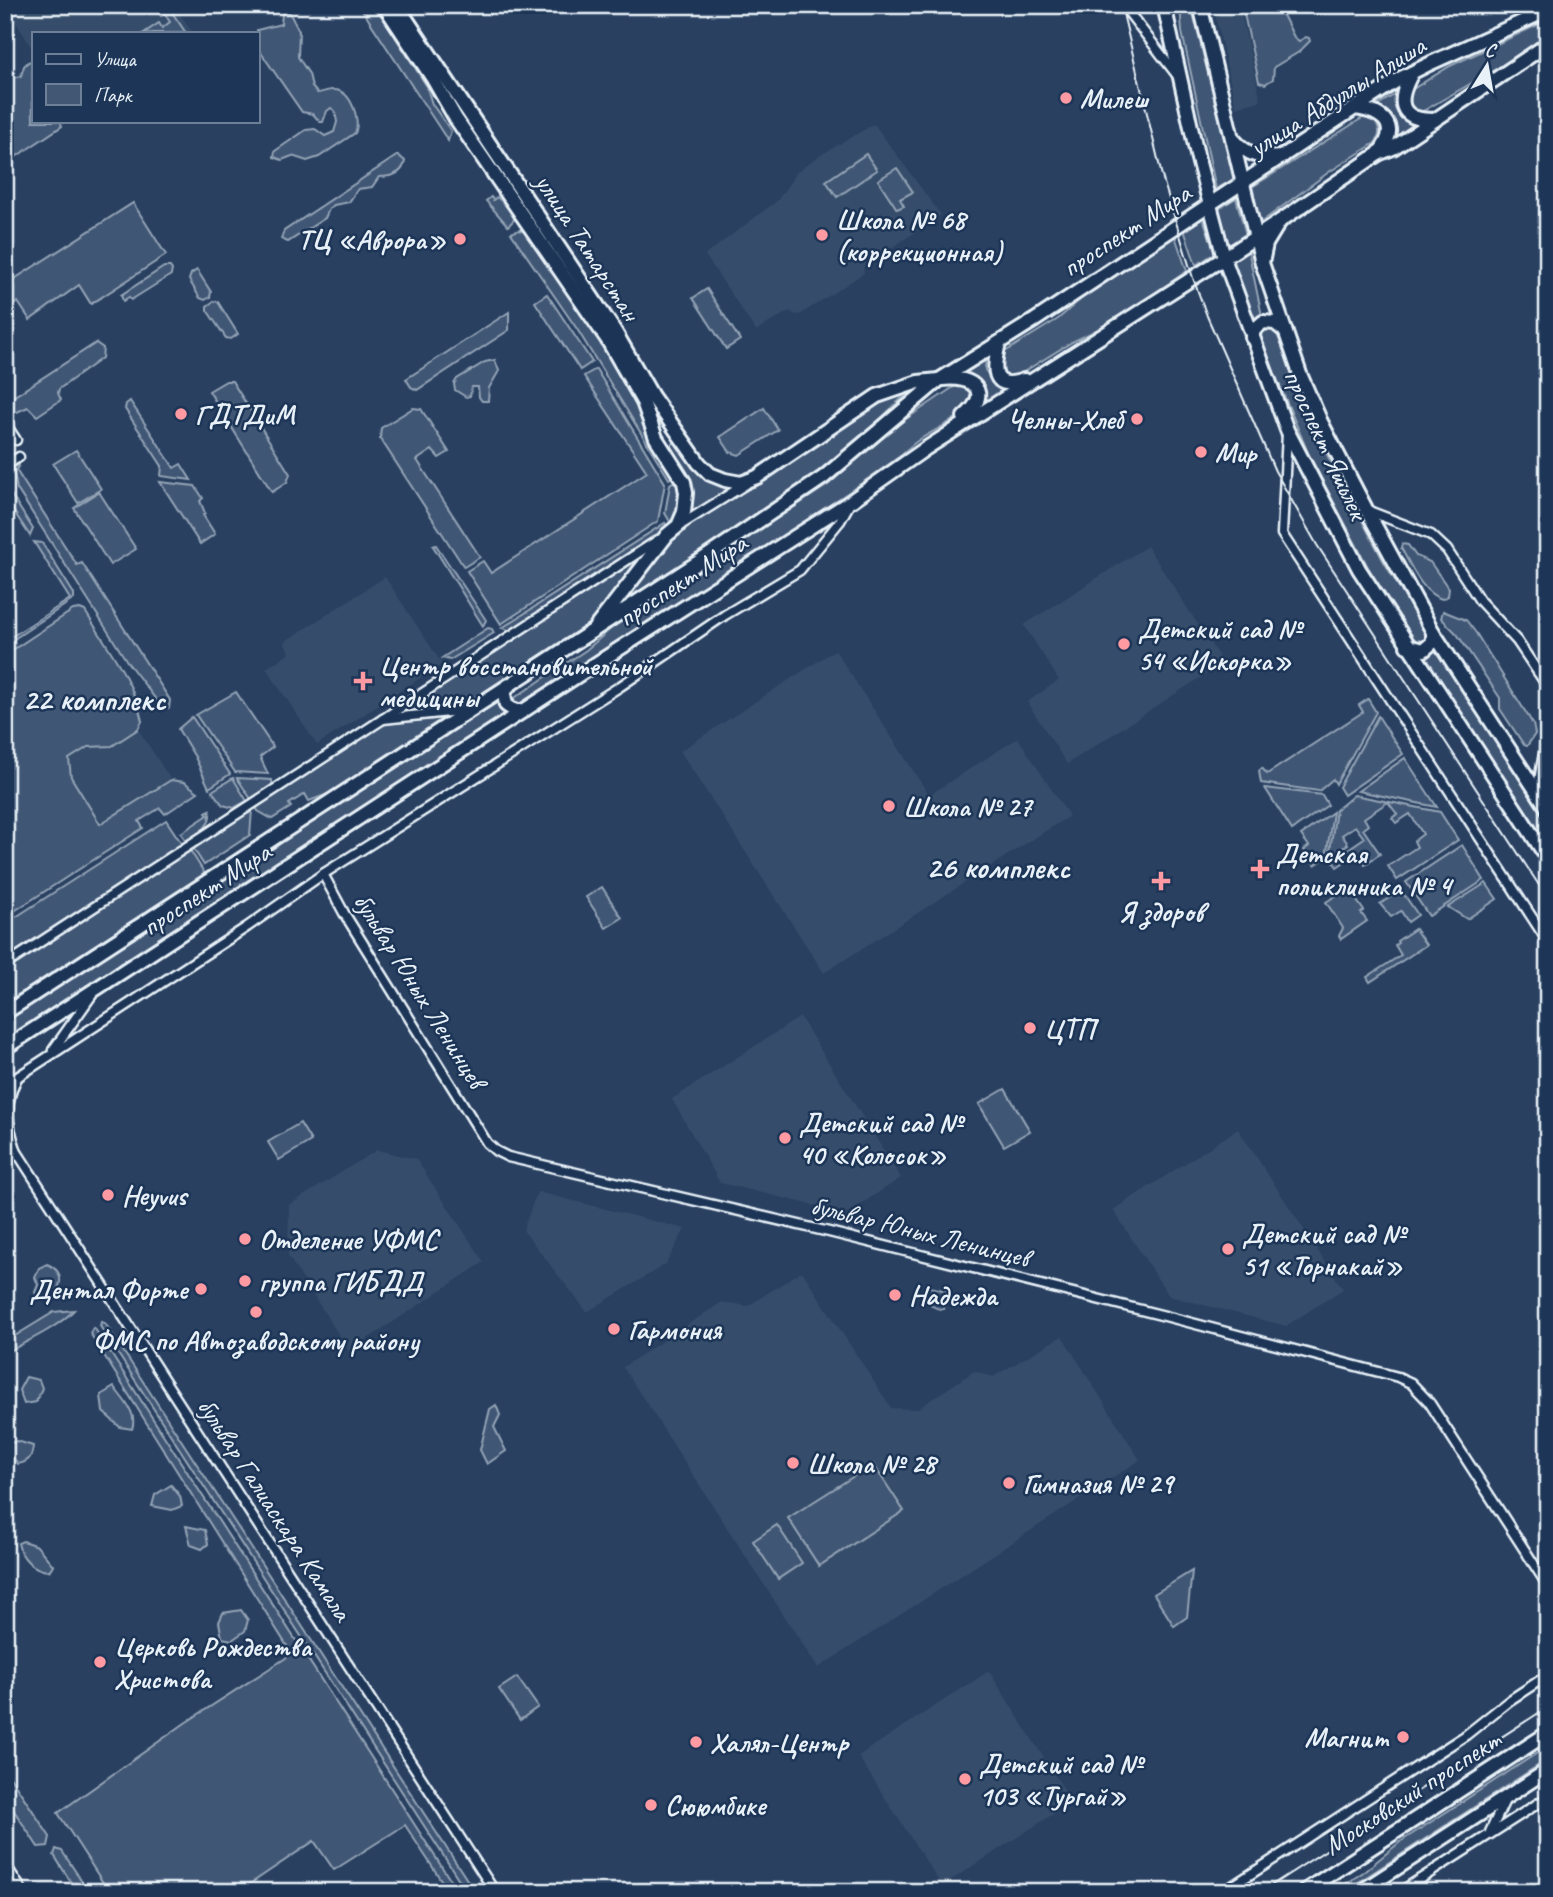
<svg xmlns="http://www.w3.org/2000/svg" width="1553" height="1897" font-family="Caveat,sans-serif">
  <style>
    .built { fill: #364d6b }
    .green { fill: #415774; stroke: #94a4b6; stroke-width: 2 }
    .lines { fill: none; stroke-linecap: round; stroke-linejoin: round }
    .street-casing { stroke: #e8f1f8; stroke-width: 13 }
    .secondary-casing { stroke: #e8f1f8; stroke-width: 18 }
    .primary-casing { stroke: #e8f1f8; stroke-width: 18 }
    .street { stroke: #1d3557; stroke-width: 8 }
    .secondary { stroke: #1d3557; stroke-width: 12 }
    .primary { stroke: #1d3557; stroke-width: 12 }
    .tram { stroke: #e8f1f8; stroke-width: 2 }
    .poi-dot { fill: #ff9aa2; stroke: #1d3557; stroke-width: 2.5 }
    .labels { text-anchor: middle; dominant-baseline: central; stroke-width: 5; stroke-linejoin: round; paint-order: stroke }
    .street-label { font-size: 28px; fill: #e8f1f8; stroke: #1d3557 }
    .poi-label { font-size: 28px; font-weight: bold; fill: #e8f1f8; stroke: #1d3557; text-anchor: start }
    .quarter-label { font-size: 32px; font-weight: bold; fill: #e8f1f8; stroke: #1d3557 }
  </style>
  <rect width="100%" height="100%" fill="#294061"/>
  <filter id="ink" filterUnits="userSpaceOnUse"><feTurbulence type="fractalNoise" baseFrequency=".0143" numOctaves="2"/><feDisplacementMap in="SourceGraphic" scale="14" xChannelSelector="R" yChannelSelector="G"/><feConvolveMatrix kernelMatrix="1 2 1 2 8 2 1 2 1" color-interpolation-filters="sRGB"/></filter>
  <g filter="url(#ink)">
    <g class="built">
      <polygon points="20,5 174,5 193,33 33,33 33,50 10,12"/>
      <polygon points="1213,5 1239,5 1261,101 1236,107"/>
      <polygon points="874,124 941,215 863,267 864,273 801,314 796,315 789,311 756,331 705,255 777,201 797,172 819,156"/>
      <polygon points="1147,546 1223,663 1067,764 1027,702 1059,680 1024,625"/>
      <polygon points="385,577 442,664 317,745 266,668 290,653 284,642"/>
      <polygon points="835,650 929,795 1018,738 1069,816 824,973 680,751"/>
      <polygon points="138,729 171,780 101,824 71,777 69,760 88,747 112,745"/>
      <polygon points="800,1017 901,1178 847,1213 720,1183 672,1099"/>
      <polygon points="1238,1129 1343,1289 1286,1326 1169,1296 1113,1210"/>
      <polygon points="377,1150 416,1159 484,1262 349,1351 288,1256 289,1205"/>
      <polygon points="537,1192 538,1192 685,1229 666,1264 587,1312 523,1230"/>
      <polygon points="802,1271 891,1408 917,1409 974,1371 993,1377 1062,1336 1140,1460 818,1668 623,1367 722,1302 748,1306"/>
      <polygon points="989,1671 1072,1802 942,1886 858,1756"/>
    </g>
    <g class="green">
      <polygon points="154,5 167,5 186,33 144,33 159,23 162,28 170,22 165,14 161,16"/>
      <polygon points="359,5 375,5 426,85 432,104 451,131 448,141"/>
      <polygon points="1180,5 1191,5 1234,179 1216,189 1182,32"/>
      <polygon points="1242,5 1278,5 1294,37 1299,41 1306,37 1309,38 1310,41 1299,52 1274,67 1273,79 1265,84 1259,82"/>
      <path d="M285,12H289L299,31L298,57L309,74L312,87L317,93C323,93 328,89 334,90C351,90 361,120 355,133L319,157L307,161L292,156L282,160L274,157L275,151L306,130L315,129L325,136L334,132L337,122L335,111L331,108L327,111L323,122H320L313,114L302,112L257,47V30L281,24L282,14Z"/>
      <polygon points="1548,20 1548,34 1503,65 1423,111 1413,110 1408,100 1413,89 1450,66"/>
      <polygon points="32,61 33,121 60,121 62,126 5,164 5,75 13,78 21,76 24,66 28,62"/>
      <path d="M1396,94C1395,110 1401,116 1415,124L1395,138C1394,122 1390,113 1376,106Z"/>
      <path d="M1364,117L1374,120C1380,127 1381,135 1375,143L1329,172L1260,223L1252,187Z"/>
      <polygon points="866,154 877,170 837,197 826,181"/>
      <path d="M398,155L405,161C403,175 389,177 379,177L372,187L358,189L349,202L334,205L329,209L325,218L288,242L281,239L284,231Z"/>
      <polygon points="897,168 913,192 900,199 904,206 897,209 878,180"/>
      <polygon points="491,197 493,200 497,197 513,212 514,220 508,226 486,201"/>
      <polygon points="1236,198 1246,235 1229,245 1218,209"/>
      <polygon points="133,203 166,255 91,304 79,285 30,320 18,302 5,310 5,285"/>
      <polygon points="1203,218 1215,253 1196,265 1184,230"/>
      <path d="M519,230L525,232C551,269 578,305 602,343C628,387 648,433 674,476L669,479L577,329L511,233Z"/>
      <polygon points="1175,236 1187,271 1111,323 1072,342 1017,376 1008,377 1000,371 1003,353 1058,319 1089,292"/>
      <polygon points="1248,249 1262,316 1253,319 1233,260"/>
      <polygon points="164,267 170,267 172,270 171,275 131,300 129,297 123,301 121,295"/>
      <polygon points="197,270 211,292 210,297 205,300 200,298 189,280 191,274"/>
      <polygon points="707,289 740,340 726,349 693,298"/>
      <polygon points="547,294 592,362 580,370 535,302"/>
      <polygon points="214,301 218,302 238,334 231,339 226,338 207,310 207,306"/>
      <polygon points="509,312 509,330 417,390 411,387 406,379"/>
      <polygon points="1272,328 1277,334 1323,447 1383,560 1428,637 1426,644 1415,643 1368,567 1309,455 1259,336 1263,330"/>
      <polygon points="96,343 103,348 102,358 59,389 58,393 61,400 37,416 28,407 17,412 13,412 8,403 10,399"/>
      <path d="M986,356L985,370L994,383L1006,390L983,404C985,388 980,378 964,374Z"/>
      <polygon points="495,360 499,371 489,388 488,401 482,401 479,397 478,387 472,387 470,396 466,397 455,390 454,384 457,379 485,362"/>
      <polygon points="596,369 665,483 658,521 501,624 467,571 483,561 491,573 647,472 584,376"/>
      <polygon points="226,381 232,381 290,474 287,482 272,492 209,391"/>
      <path d="M958,384C967,387 976,391 971,402C965,418 931,431 916,442C908,448 900,456 892,462C770,548 643,625 518,706L510,701L586,650L619,622L828,485L887,432Z"/>
      <polygon points="906,394 859,440 802,485 621,603 671,537 859,415 879,404"/>
      <polygon points="130,401 174,468 181,464 191,480 161,476 162,466 125,409 126,404"/>
      <polygon points="413,408 421,409 449,452 439,458 432,450 417,460 480,557 464,567 380,438 381,428"/>
      <polygon points="764,408 778,430 739,455 730,452 720,437"/>
      <path d="M677,441C692,463 704,483 733,488L689,516L692,497L668,447Z"/>
      <polygon points="76,450 101,489 78,503 53,464"/>
      <polygon points="18,462 19,465 16,470 77,565 82,563 170,700 169,708 161,706 128,663 17,489 12,463"/>
      <polygon points="676,480 680,497 672,525 665,513 670,484"/>
      <polygon points="160,482 195,486 203,498 200,501 205,513 203,515 215,534 200,544"/>
      <polygon points="5,485 33,529 30,536 5,498"/>
      <polygon points="99,492 136,549 110,565 74,508"/>
      <polygon points="665,523 668,528 512,631 502,628"/>
      <polygon points="34,542 42,543 74,594 74,599 5,645 5,641 70,599"/>
      <path d="M1402,544L1408,545L1416,556L1430,562L1449,589L1448,596L1442,599C1422,594 1411,565 1401,548Z"/>
      <polygon points="436,545 486,620 483,626 433,546"/>
      <polygon points="646,554 597,618 462,707 411,711 411,707"/>
      <path d="M80,609L85,611C106,645 134,681 142,721L138,729L112,746L88,747L69,759L71,777L100,824L171,780L184,782L198,792L165,814L160,808L139,821L143,828L5,917V655L73,610Z"/>
      <polygon points="1443,611 1466,620 1476,633 1533,724 1535,734 1527,746 1524,745 1500,709 1500,698 1457,634 1441,618"/>
      <polygon points="488,628 492,629 494,633 450,660 442,658"/>
      <polygon points="1436,647 1548,820 1548,845 1422,656 1429,655"/>
      <polygon points="236,692 273,747 260,757 268,774 235,772 196,715"/>
      <polygon points="1368,699 1376,712 1336,784 1333,779 1319,791 1261,783 1259,771 1262,768 1267,774 1363,712 1359,705"/>
      <polygon points="498,702 505,715 5,1040 5,1021"/>
      <polygon points="1378,716 1403,754 1344,795 1339,787"/>
      <polygon points="192,717 230,774 209,788 195,757 178,729"/>
      <polygon points="444,718 328,794 309,801 305,794 289,804 291,807 272,819 258,811 256,807 384,724"/>
      <polygon points="1405,758 1437,807 1358,791"/>
      <polygon points="233,778 247,801 234,808 223,805 212,791"/>
      <polygon points="237,778 272,780 272,786 251,799"/>
      <polygon points="1265,788 1322,795 1328,805 1292,830"/>
      <polygon points="1354,795 1440,812 1458,840 1397,880 1388,866 1417,847 1414,841 1423,834 1410,814 1396,823 1392,818 1397,814 1388,802 1364,818 1368,825 1363,829 1380,854 1365,864 1358,853 1337,867 1334,863 1335,858 1364,838 1355,826 1342,835 1348,844 1329,857 1336,810"/>
      <path d="M210,810C212,827 199,833 186,841L181,833L208,815L206,812Z"/>
      <polygon points="252,810 250,835 204,865 193,848"/>
      <polygon points="1333,812 1326,858 1315,865 1304,850 1309,846 1301,835"/>
      <polygon points="166,820 182,844 5,960 5,924"/>
      <polygon points="1462,845 1484,880 1429,916 1406,882"/>
      <polygon points="190,850 205,874 5,1003 5,969"/>
      <polygon points="1486,883 1497,899 1467,919 1448,907"/>
      <polygon points="602,887 622,918 606,928 586,897"/>
      <polygon points="1348,888 1364,911 1361,913 1367,921 1341,939 1339,936 1343,928 1326,902"/>
      <polygon points="1401,890 1418,915 1408,922 1401,911 1391,917 1380,904"/>
      <polygon points="1415,929 1426,945 1370,982 1367,977 1401,955 1395,945 1398,943 1397,941"/>
      <polygon points="1005,1089 1030,1131 1004,1146 979,1104"/>
      <polygon points="300,1123 311,1141 279,1160 268,1142"/>
      <path d="M47,1264C66,1272 63,1290 47,1299L37,1297L35,1292L38,1285L35,1277L39,1268Z"/>
      <path d="M926,1286L947,1291L944,1309C931,1310 924,1299 926,1286Z"/>
      <path d="M74,1310C56,1329 28,1340 5,1354V1342L54,1312Z"/>
      <polygon points="101,1322 105,1323 475,1892 467,1892 100,1326"/>
      <polygon points="93,1328 95,1329 458,1892 443,1892 447,1889 405,1825 334,1870 314,1841 238,1892 109,1892 58,1813 185,1723 292,1654 90,1333"/>
      <polygon points="26,1377 39,1380 42,1388 36,1402 24,1404 19,1390"/>
      <path d="M114,1387C123,1400 138,1413 132,1429L120,1427L103,1412L101,1395Z"/>
      <polygon points="496,1405 500,1415 494,1427 506,1451 487,1464 480,1450 490,1409"/>
      <path d="M17,1441L33,1446C32,1457 29,1462 18,1464L7,1451L10,1443Z"/>
      <polygon points="873,1464 904,1511 819,1566 788,1518"/>
      <polygon points="171,1485 180,1496 182,1506 172,1510 152,1506 155,1495"/>
      <polygon points="777,1525 802,1563 778,1579 753,1541"/>
      <polygon points="186,1526 205,1530 208,1544 202,1549 191,1545"/>
      <path d="M23,1541L37,1546L53,1565L49,1571C33,1570 21,1558 18,1543Z"/>
      <polygon points="1192,1571 1187,1617 1174,1626 1154,1594"/>
      <polygon points="241,1610 248,1620 245,1631 232,1640 222,1638 219,1622 223,1613"/>
      <polygon points="517,1677 538,1707 520,1720 499,1689"/>
      <polygon points="1548,1746 1548,1759 1343,1892 1333,1892 1365,1871 1400,1842"/>
      <polygon points="5,1769 50,1837 48,1846 38,1847 5,1797"/>
      <polygon points="56,1849 62,1851 89,1892 77,1892 54,1855"/>
    </g>
    <g class="lines">
      <defs>
        <g id="street">
          <polyline points="1123,5 1177,75"/>
          <polyline points="5,423 16,440"/>
          <polyline points="1287,433 1282,534 1548,942"/>
          <polyline points="5,466 19,457"/>
          <polyline points="1369,511 1431,535 1447,550 1480,601 1517,641 1548,687"/>
          <polyline points="679,526 746,484"/>
          <polyline points="383,719 468,710"/>
          <polyline points="1537,792 1548,731"/>
          <polyline points="323,874 344,913 487,1143 496,1151 508,1157 829,1232 1165,1316 1398,1377 1411,1383 1429,1402 1548,1586"/>
          <polyline points="5,965 658,540"/>
          <polyline points="53,1050 92,995"/>
          <polyline points="5,1085 247,927 323,874 619,687 725,615 800,570 840,521 850,503"/>
          <polyline points="5,1141 17,1152 495,1892"/>
          <path d="M16,1149C7,1123 4,1103 17,1078"/>
          <polyline points="1490,1832 1505,1800"/>
          <polyline points="5,1864 23,1892"/>
          <polyline points="1223,1892 1466,1735 1510,1700 1548,1675"/>
          <polyline points="1400,1892 1548,1797"/>
        </g>
        <g id="secondary">
          <polyline points="384,5 433,79 456,119 607,339 643,402 656,438 684,482 686,493 684,512 678,526 667,535 595,628"/>
          <polyline points="397,5 614,330 652,396 699,463 710,474 725,480 741,483 757,477 877,396 918,382 939,380"/>
          <polyline points="1164,5 1198,159 1224,258 1280,221"/>
          <polyline points="1200,5 1262,263"/>
          <path d="M1412,73C1397,100 1397,120 1434,120"/>
          <polyline points="1355,108 1401,78 1431,63 1548,10"/>
          <path d="M1233,139C1247,155 1260,159 1282,157"/>
          <polyline points="1378,154 1393,148 1548,44"/>
          <polyline points="1303,1892 1548,1733"/>
          <polyline points="1360,1892 1548,1770"/>
        </g>
        <g id="primary">
          <polyline points="1252,338 1254,330 1263,322 1275,323 1285,331"/>
          <path d="M999,343C993,367 990,392 1024,380"/>
          <path d="M942,379C974,375 993,393 964,417"/>
          <polyline points="1407,646 1424,650 1433,642 1433,632"/>
          <polyline points="508,686 504,694 506,705 515,711 523,711"/>
          <path d="M5,1013L703,559L824,477L939,380L1035,320L1355,108C1385,112 1401,127 1378,154L1280,221L1266,244L1262,263L1300,374L1321,422L1366,509L1433,632L1548,809"/>
          <polyline points="5,1048 597,663 851,501 925,449 1224,258 1287,430 1359,569 1548,859"/>
        </g>
      </defs>
      <use href="#street" class="street-casing"/>
      <use href="#secondary" class="secondary-casing"/>
      <use href="#primary" class="primary-casing"/>
      <use href="#street" class="street"/>
      <use href="#secondary" class="secondary"/>
      <use href="#primary" class="primary"/>
      <g class="tram">
        <polyline points="1121,5 1162,176 1193,278 1207,316 1275,471 1317,545 1548,899"/>
        <polyline points="1261,1892 1548,1707"/>
      </g>
    </g>
  </g>
  <g class="poi-dot">
    <circle cx="1066" cy="98" r="7"/>
    <circle cx="822" cy="235" r="7"/>
    <circle cx="460" cy="239" r="7"/>
    <circle cx="181" cy="414" r="7"/>
    <circle cx="1137" cy="419" r="7"/>
    <circle cx="1201" cy="452" r="7"/>
    <circle cx="1124" cy="644" r="7"/>
    <path d="M359.5 670.5h7v7h7v7h-7v7h-7v-7h-7v-7h7z"/>
    <circle cx="889" cy="806" r="7"/>
    <path d="M1256.5 858.5h7v7h7v7h-7v7h-7v-7h-7v-7h7z"/>
    <path d="M1157.5 870.5h7v7h7v7h-7v7h-7v-7h-7v-7h7z"/>
    <circle cx="1030" cy="1028" r="7"/>
    <circle cx="785" cy="1138" r="7"/>
    <circle cx="108" cy="1195" r="7"/>
    <circle cx="245" cy="1239" r="7"/>
    <circle cx="1228" cy="1249" r="7"/>
    <circle cx="245" cy="1281" r="7"/>
    <circle cx="201" cy="1289" r="7"/>
    <circle cx="895" cy="1295" r="7"/>
    <circle cx="256" cy="1312" r="7"/>
    <circle cx="614" cy="1329" r="7"/>
    <circle cx="793" cy="1463" r="7"/>
    <circle cx="1009" cy="1483" r="7"/>
    <circle cx="100" cy="1662" r="7"/>
    <circle cx="1403" cy="1737" r="7"/>
    <circle cx="696" cy="1742" r="7"/>
    <circle cx="965" cy="1779" r="7"/>
    <circle cx="651" cy="1805" r="7"/>
  </g>
  <g class="labels">
    <g class="street-label">
      <text transform="translate(1337 96) rotate(-32)">улица Абдуллы Алиша</text>
      <text transform="translate(1126 230) rotate(-33)">проспект Мира</text>
      <text transform="translate(588 247) rotate(57)">улица Татарстан</text>
      <text transform="translate(1326 444) rotate(65)">проспект Яшьлек</text>
      <text transform="translate(682 580) rotate(-33)">проспект Мира</text>
      <text transform="translate(206 889) rotate(-33)">проспект Мира</text>
      <text transform="translate(420 990) rotate(58)">бульвар Юных Ленинцев</text>
      <text transform="translate(920 1231) rotate(14)">бульвар Юных Ленинцев</text>
      <text transform="translate(275 1509) rotate(57)">бульвар Галиаскара Камала</text>
      <text transform="translate(1412 1792) rotate(-33)">Московский проспект</text>
    </g>
    <g class="poi-label">
      <text x="1080" y="98">Милеш</text>
      <text x="836" y="219">Школа № 68<tspan x="836" dy="32">(коррекционная)</tspan></text>
      <text x="446" y="239" text-anchor="end">ТЦ «Аврора»</text>
      <text x="195" y="414">ГДТДиМ</text>
      <text x="1123" y="419" text-anchor="end">Челны-Хлеб</text>
      <text x="1215" y="452">Мир</text>
      <text x="1138" y="628">Детский сад №<tspan x="1138" dy="32">54 «Искорка»</tspan></text>
      <text x="379" y="665">Центр восстановительной<tspan x="379" dy="32">медицины</tspan></text>
      <text x="903" y="806">Школа № 27</text>
      <text x="1276" y="853">Детская<tspan x="1276" dy="32">поликлиника № 4</tspan></text>
      <text x="1161" y="911" text-anchor="middle">Я здоров</text>
      <text x="1044" y="1028">ЦТП</text>
      <text x="799" y="1122">Детский сад №<tspan x="799" dy="32">40 «Колосок»</tspan></text>
      <text x="122" y="1195">Heyvus</text>
      <text x="1242" y="1233">Детский сад №<tspan x="1242" dy="32">51 «Торнакай»</tspan></text>
      <text x="259" y="1239">Отделение УФМС</text>
      <text x="259" y="1281">группа ГИБДД</text>
      <text x="187" y="1289" text-anchor="end">Дентал Форте</text>
      <text x="909" y="1295">Надежда</text>
      <text x="628" y="1329">Гармония</text>
      <text x="256" y="1340" text-anchor="middle">ФМС по Автозаводскому району</text>
      <text x="807" y="1463">Школа № 28</text>
      <text x="1023" y="1483">Гимназия № 29</text>
      <text x="114" y="1646">Церковь Рождества<tspan x="114" dy="32">Христова</tspan></text>
      <text x="1389" y="1737" text-anchor="end">Магнит</text>
      <text x="710" y="1742">Халял-Центр</text>
      <text x="979" y="1763">Детский сад №<tspan x="979" dy="32">103 «Тургай»</tspan></text>
      <text x="665" y="1805">Сююмбике</text>
    </g>
    <g class="quarter-label">
      <text x="94" y="699">22 комплекс</text>
      <text x="998" y="867">26 комплекс</text>
    </g>
  </g>
  <rect width="1553" height="1897" fill="none" stroke="#1d3557" stroke-width="28"/>
  <rect x="14" y="14" width="1525" height="1869" fill="none" stroke="#e8f1f8" stroke-width="2.5" filter="url(#ink)"/>
  <rect x="32" y="32" width="228" height="91" fill="#1d3557" stroke="#6e8097" stroke-width="2"/>
  <rect x="46" y="54" width="35" height="10" fill="#1d3557" stroke="#6e8097" stroke-width="2"/>
  <text x="94" y="66" font-size="21" fill="#e8f1f8">Улица</text>
  <rect x="46" y="84" width="35" height="21" fill="#415774" stroke="#6e8097" stroke-width="2"/>
  <text x="94" y="102" font-size="21" fill="#e8f1f8">Парк</text>
  <g transform="translate(1487 66) rotate(11)" stroke="#1d3557" stroke-width="5" paint-order="stroke">
  <path d="M0-5L12 26L0 18L-12 26Z" fill="#e8f1f8"/>
  <text y="-10" font-size="19" font-weight="bold" text-anchor="middle" fill="#e8f1f8">С</text>
  </g>
</svg>
